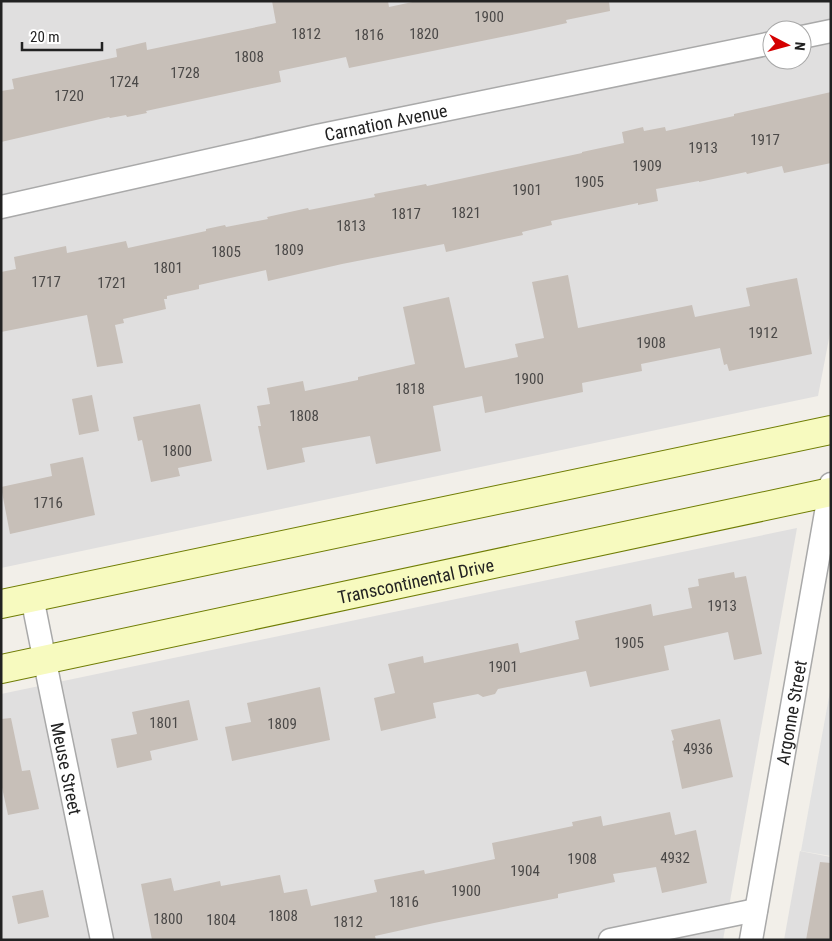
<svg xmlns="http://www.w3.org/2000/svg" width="832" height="941" font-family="'Roboto Condensed',sans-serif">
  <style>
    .residential { fill: #e0dfdf; fill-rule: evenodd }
    .parking { fill: #e2e2e2 }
    .building { fill: #c7bfb8 }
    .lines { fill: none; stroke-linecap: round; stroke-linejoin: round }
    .street-casing { stroke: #a9a9a9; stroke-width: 25 }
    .secondary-casing { stroke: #707d05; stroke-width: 30 }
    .street { stroke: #fff; stroke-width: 22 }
    .secondary { stroke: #f7fabf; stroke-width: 28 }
    .labels { text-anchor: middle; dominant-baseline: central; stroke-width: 4.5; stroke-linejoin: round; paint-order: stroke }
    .number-label { font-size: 15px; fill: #4b4948 }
    .street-label { font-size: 18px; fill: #222; stroke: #fff }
  </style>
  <rect width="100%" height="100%" fill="#f2efe9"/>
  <g class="residential">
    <path d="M1,1H831V328L818,396L1,568ZM772,30H802V60H772Z"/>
    <polygon points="797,528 723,940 1,940 1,694"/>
    <polygon points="800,851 831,857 831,940 784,940"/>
  </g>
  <polygon class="parking" points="831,686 831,856 801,851"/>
  <g class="building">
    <polygon points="272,1 388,1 389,7 417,1 609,1 610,11 566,20 567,23 526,32 349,68 346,57 279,71 281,82 146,111 147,113 127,117 126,115 110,118 109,117 1,142 1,91 14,89 12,79 117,57 116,49 146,42 147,50 276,23"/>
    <polygon points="831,92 831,163 784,173 782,166 747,174 746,172 699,182 699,181 656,189 658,201 638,205 638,203 551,221 552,225 522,232 523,235 446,252 444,244 342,264 268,281 266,270 199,285 199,289 167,296 167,299 164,299 166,309 123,319 124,323 115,325 123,363 97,367 87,315 1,332 1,272 16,269 14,257 66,246 67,253 126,241 128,248 206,231 206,229 225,225 226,227 268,219 267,217 308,208 309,210 375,197 374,194 426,184 427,186 582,153 582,152 624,143 622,132 643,127 644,131 665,127 666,131 734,116 734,114"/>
    <polygon points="568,275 578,328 692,305 695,317 750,306 746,288 797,278 812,354 729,371 727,364 724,365 720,348 641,364 642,371 582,383 583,392 485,413 482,396 433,406 441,451 376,464 370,436 302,448 305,462 267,470 258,426 261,426 257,406 270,404 267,388 303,381 305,391 358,380 358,377 415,364 403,307 449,297 465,368 518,357 515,344 544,338 532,282"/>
    <polygon points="92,395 99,431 79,435 72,399"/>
    <polygon points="200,404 212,461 178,468 180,476 151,482 142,440 138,441 133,417"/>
    <polygon points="83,457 95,515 10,534 1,487 52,476 50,464"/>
    <polygon points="734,572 735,578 746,576 762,654 734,660 728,632 664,646 669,670 590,687 586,671 498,689 495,694 483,697 478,694 433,703 436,718 381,731 374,698 395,693 388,664 423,656 424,663 518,643 520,653 579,639 575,621 651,604 653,616 692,608 688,588 699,586 698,579"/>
    <polygon points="320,687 330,740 232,761 225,727 251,722 247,703"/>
    <polygon points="189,700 198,740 150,751 152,760 117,768 111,739 137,734 132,712"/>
    <polygon points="11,718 22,771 30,770 39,809 8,815 1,783 1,719"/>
    <polygon points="720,719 733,777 682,789 672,741 674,740 671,730"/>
    <polygon points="670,812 675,835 696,830 707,883 662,893 656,867 613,874 615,882 558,894 558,898 434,923 375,936 376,940 152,940 141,884 171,878 174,891 220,881 221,886 280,875 284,893 307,889 311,906 377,892 374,880 424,870 425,874 495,859 492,843 573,826 572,822 601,816 603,826"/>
    <polygon points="820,862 831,863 831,940 806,940"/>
    <polygon points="43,890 49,917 18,924 12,896"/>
  </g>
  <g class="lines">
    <defs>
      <g id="street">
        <polyline points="802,37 831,31"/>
        <path id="s1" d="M1,207L317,136L772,43"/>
        <path id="s2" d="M32,597L49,682L102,940"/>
        <polyline points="610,940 756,910"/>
        <path id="s3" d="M751,940L831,484"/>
      </g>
      <g id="secondary">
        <polyline points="1,604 831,430"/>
        <path id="s4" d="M1,669L831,492"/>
      </g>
    </defs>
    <use href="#street" class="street-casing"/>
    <use href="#secondary" class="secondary-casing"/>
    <use href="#street" class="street"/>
    <use href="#secondary" class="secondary"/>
  </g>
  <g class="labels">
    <g class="number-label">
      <text x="489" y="17">1900</text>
      <text x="306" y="34">1812</text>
      <text x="424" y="34">1820</text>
      <text x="369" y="35">1816</text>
      <text x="249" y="57">1808</text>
      <text x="185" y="73">1728</text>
      <text x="124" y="82">1724</text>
      <text x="69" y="96">1720</text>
      <text x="765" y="140">1917</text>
      <text x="703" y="148">1913</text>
      <text x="647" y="166">1909</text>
      <text x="589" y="182">1905</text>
      <text x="527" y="190">1901</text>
      <text x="466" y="213">1821</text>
      <text x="406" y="214">1817</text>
      <text x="351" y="226">1813</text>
      <text x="289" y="250">1809</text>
      <text x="226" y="252">1805</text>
      <text x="168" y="268">1801</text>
      <text x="46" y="282">1717</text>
      <text x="112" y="283">1721</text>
      <text x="763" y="333">1912</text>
      <text x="651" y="343">1908</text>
      <text x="529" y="379">1900</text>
      <text x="410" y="389">1818</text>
      <text x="304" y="416">1808</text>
      <text x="177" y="451">1800</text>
      <text x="48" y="503">1716</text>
      <text x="722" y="606">1913</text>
      <text x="629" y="643">1905</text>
      <text x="503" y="667">1901</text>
      <text x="164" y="723">1801</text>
      <text x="282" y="724">1809</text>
      <text x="698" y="749">4936</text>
      <text x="675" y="858">4932</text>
      <text x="582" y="859">1908</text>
      <text x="525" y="871">1904</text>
      <text x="466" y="891">1900</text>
      <text x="404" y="902">1816</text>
      <text x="283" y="916">1808</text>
      <text x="168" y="919">1800</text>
      <text x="221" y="920">1804</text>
      <text x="348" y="922">1812</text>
    </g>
    <g class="street-label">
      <text stroke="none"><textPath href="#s1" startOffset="394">Carnation Avenue</textPath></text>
      <text stroke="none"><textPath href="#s4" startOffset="424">Transcontinental Drive</textPath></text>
      <text stroke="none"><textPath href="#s3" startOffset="231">Argonne Street</textPath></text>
      <text stroke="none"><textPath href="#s2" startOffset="175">Meuse Street</textPath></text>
    </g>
  </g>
  <rect width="832" height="941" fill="none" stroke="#222222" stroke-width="5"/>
  <g transform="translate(787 45) rotate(96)"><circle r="24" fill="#ffffff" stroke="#a7a7a7"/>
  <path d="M0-4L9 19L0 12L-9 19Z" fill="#d40000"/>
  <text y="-8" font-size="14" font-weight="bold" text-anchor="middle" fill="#222222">N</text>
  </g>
  <path d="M22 42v8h80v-8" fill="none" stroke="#222222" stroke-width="2.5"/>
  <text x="30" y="42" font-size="15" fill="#222222" stroke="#ffffff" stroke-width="4" paint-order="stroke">20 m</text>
</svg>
